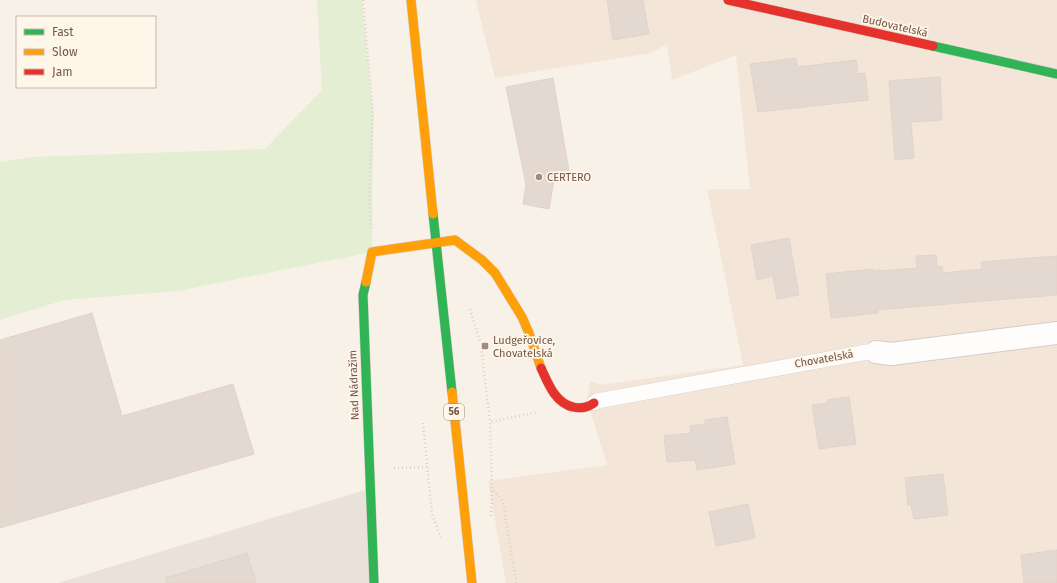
<svg xmlns="http://www.w3.org/2000/svg" width="1057" height="583" font-family="'Fira Sans',sans-serif">
  <style>
    .residential { fill: #f3e6d8 }
    .industrial { fill: #eae1d9 }
    .green { fill: #e4eed2 }
    .building { fill: #e4d9d0; stroke: #e0d3ca }
    .lines { fill: none; stroke-linecap: round; stroke-linejoin: round }
    .lane-casing { stroke: #d6ccc5; stroke-width: 16 }
    .street-casing { stroke: #d6ccc5; stroke-width: 24 }
    .fast-casing { stroke: #d6ccc4; stroke-width: 10 }
    .slow-casing { stroke: #d6ccc4; stroke-width: 10 }
    .jam-casing { stroke: #d6ccc4; stroke-width: 10 }
    .path { stroke: #dad0cb; stroke-width: 2.5; stroke-dasharray: 1 3; stroke-linecap: butt }
    .lane { stroke: #fefdfc; stroke-width: 15 }
    .street { stroke: #fefdfc; stroke-width: 22 }
    .fast { stroke: #30b455; stroke-width: 9 }
    .slow { stroke: #ff9f0a; stroke-width: 9 }
    .jam { stroke: #e5322d; stroke-width: 9 }
    .poi-dot { fill: #a38c7f; stroke: #fff6ea; stroke-width: 1.5 }
    .labels { text-anchor: middle; dominant-baseline: central; stroke-width: 3.5; stroke-linejoin: round; paint-order: stroke }
    .shield { fill: #fff6ea; stroke: #9f8678; stroke-width: 1 }
    .shield-label { font-size: 10px; font-weight: bold; fill: #765647 }
    .street-label { font-size: 11px; fill: #765647; stroke: #fff6ea }
    .poi-label { font-size: 11px; fill: #765647; stroke: #fff6ea; text-anchor: start }
  </style>
  <rect width="100%" height="100%" fill="#f7f1e8"/>
  <polygon class="residential" points="476,0 1057,0 1057,583 506,583 488,481 607,465 587,400 590,381 601,385 743,365 707,189 750,189 736,55 672,80 667,44 651,53 495,78"/>
  <polygon class="industrial" points="369,489 374,583 58,583 199,540"/>
  <polygon class="green" points="317,0 362,0 373,115 372,252 178,291 64,300 0,320 0,162 33,157 265,149 322,90"/>
  <g class="building">
    <polygon points="607,0 643,0 649,34 613,40"/>
    <polygon points="796,58 798,67 856,60 858,74 865,73 868,100 758,112 750,64"/>
    <polygon points="940,77 942,120 911,122 914,158 895,160 889,81"/>
    <polygon points="553,78 570,177 554,180 549,209 523,204 526,185 506,87"/>
    <polygon points="789,238 799,295 777,299 773,276 757,280 751,245"/>
    <polygon points="936,255 937,267 942,266 943,273 982,269 981,262 1057,256 1057,295 877,310 878,313 831,318 826,274 873,269 873,271 880,270 880,271 917,268 916,256"/>
    <polygon points="92,313 122,416 233,384 254,454 0,528 0,340"/>
    <polygon points="849,397 856,444 819,449 812,405 828,403 827,400"/>
    <polygon points="727,417 735,464 697,470 695,460 667,462 664,436 691,433 690,426 705,424 705,420"/>
    <polygon points="943,474 948,515 914,519 911,505 908,505 905,478"/>
    <polygon points="748,504 755,538 716,546 709,512"/>
    <polygon points="1057,550 1057,583 1024,583 1021,555"/>
    <polygon points="247,553 256,583 167,583 166,578"/>
  </g>
  <g class="lines">
    <defs>
      <polyline id="lane" points="594,403 597,401 867,352 876,352"/>
      <polyline id="street" points="876,352 891,354 1057,333"/>
      <g id="fast">
        <polyline points="933,46 1057,74"/>
        <polyline points="433,214 452,392"/>
        <polyline points="366,282 363,295 374,583"/>
      </g>
      <g id="slow">
        <polyline points="411,0 433,214"/>
        <polyline points="366,282 372,252 455,240 482,260 495,273 522,317 529,333 541,368"/>
        <polyline points="452,392 472,583"/>
      </g>
      <g id="jam">
        <polyline points="728,0 933,46"/>
        <path d="M541,368C548,383 555,403 573,407C581,409 587,408 594,403"/>
      </g>
    </defs>
    <use href="#lane" class="lane-casing"/>
    <use href="#street" class="street-casing"/>
    <use href="#fast" class="fast-casing"/>
    <use href="#slow" class="slow-casing"/>
    <use href="#jam" class="jam-casing"/>
    <g class="path">
      <polyline points="363,0 373,115 369,196 371,228"/>
      <polyline points="470,309 481,345 490,422"/>
      <polyline points="423,423 432,514 441,538"/>
      <polyline points="394,468 428,467"/>
      <polyline points="491,516 492,489"/>
      <polyline points="516,583 503,501 492,489 490,422 538,412"/>
    </g>
    <use href="#lane" class="lane"/>
    <use href="#street" class="street"/>
    <use href="#fast" class="fast"/>
    <use href="#slow" class="slow"/>
    <use href="#jam" class="jam"/>
  </g>
  <g class="poi-dot">
    <circle cx="539" cy="177" r="4"/>
    <rect x="481" y="342" width="8" height="8" rx="2"/>
  </g>
  <g class="labels">
    <rect class="shield" x="444" y="404" width="20" height="16" rx="3"/>
    <g class="shield-label">
      <text x="454" y="412">56</text>
    </g>
    <g class="street-label">
      <text transform="translate(895 26) rotate(13)">Budovatelská</text>
      <text transform="translate(824 359) rotate(-10)">Chovatelská</text>
      <text transform="translate(354 385) rotate(-92)">Nad Nádražím</text>
    </g>
    <g class="poi-label">
      <text x="547" y="177">CERTERO</text>
      <text x="493" y="340">Ludgeřovice,<tspan x="493" dy="13">Chovatelská</tspan></text>
    </g>
  </g>
  <rect x="16" y="16" width="140" height="72" fill="#fff6ea" stroke="#c8b6a9"/>
  <rect x="24" y="29" width="20" height="6" fill="#30b455" stroke="#c8b6a9"/>
  <text x="52" y="36" font-size="12" fill="#765647">Fast</text>
  <rect x="24" y="49" width="20" height="6" fill="#ff9f0a" stroke="#c8b6a9"/>
  <text x="52" y="56" font-size="12" fill="#765647">Slow</text>
  <rect x="24" y="69" width="20" height="6" fill="#e5322d" stroke="#c8b6a9"/>
  <text x="52" y="76" font-size="12" fill="#765647">Jam</text>
</svg>
